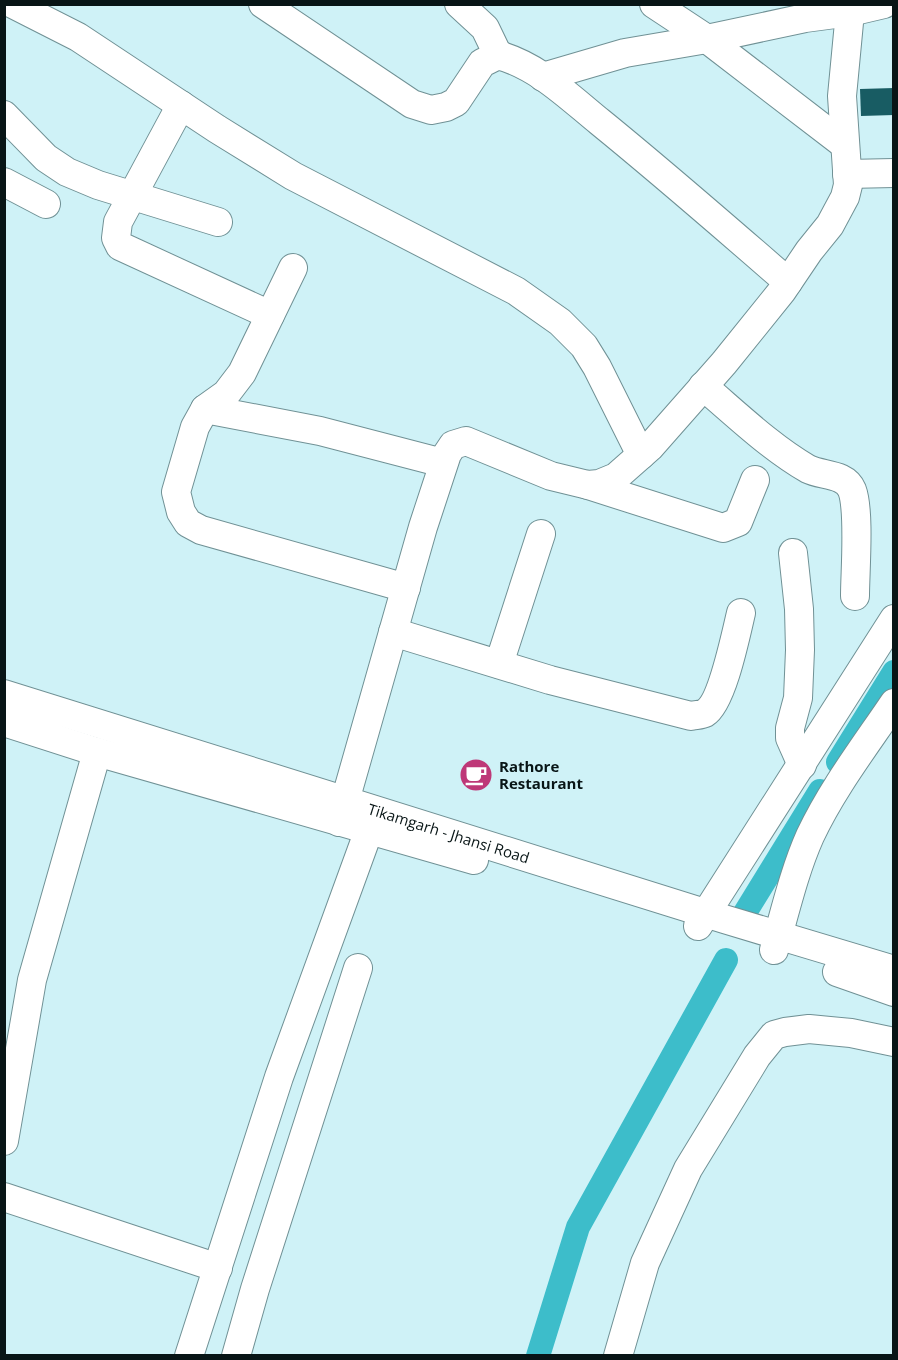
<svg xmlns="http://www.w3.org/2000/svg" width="898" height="1360" font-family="'Open Sans',sans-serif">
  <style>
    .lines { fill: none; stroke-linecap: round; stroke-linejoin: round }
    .canal { stroke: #3dbdca; stroke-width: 24 }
    .building { fill: #185c63 }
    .minor-casing { stroke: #709195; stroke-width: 30 }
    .minor { stroke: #fff; stroke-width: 28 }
    .labels { text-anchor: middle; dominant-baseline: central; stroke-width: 6; stroke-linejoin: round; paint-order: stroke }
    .poi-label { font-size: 15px; font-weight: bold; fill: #081516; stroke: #cff2f7; text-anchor: start }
    .street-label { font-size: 15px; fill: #081516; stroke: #cff2f7 }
  </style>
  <rect width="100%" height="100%" fill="#cff2f7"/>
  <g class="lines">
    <g class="canal">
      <polyline points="838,762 894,672"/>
      <polyline points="743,916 820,791"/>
      <polyline points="538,1356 578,1227 726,960"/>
    </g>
  </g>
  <polygon class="building" points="894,88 894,115 861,116 860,89"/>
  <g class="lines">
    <defs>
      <g id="minor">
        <polyline points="13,4 78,37 217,129 293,176 516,291 560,322 584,346 597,367 641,455"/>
        <path d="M263,4L412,104L431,110L446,107L456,102L482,63L498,55C538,66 568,96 600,122C664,174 726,228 788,282"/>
        <polyline points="459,4 485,28 498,55"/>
        <polyline points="654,4 707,39 845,145"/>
        <polyline points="543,77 625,53 707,39 805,18 850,12 884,4"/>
        <polyline points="181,105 118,222 116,238 120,246 270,315"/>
        <polyline points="4,115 46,158 67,172 98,185 218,222"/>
        <polyline points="847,174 894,173"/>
        <polyline points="4,182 46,204"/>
        <polyline points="293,268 242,373 226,394 205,409 195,427 176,492 181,512 188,523 201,530 406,588"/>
        <path d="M703,386C736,414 770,447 808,469C822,476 845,473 852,490C860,511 855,572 855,596"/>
        <polyline points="205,409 320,431 443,463"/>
        <polyline points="588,485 723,528 738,522 755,480"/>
        <polyline points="793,553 799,609 800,650 798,698 790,728 790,738 802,765"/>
        <path d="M393,632L550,680L691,716C695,715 701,715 705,713C722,703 736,634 741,613"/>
        <polyline points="499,664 541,534"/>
        <path id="s1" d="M4,694L724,919L894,970"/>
        <polyline points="4,722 97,752 474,860"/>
        <polyline points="339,822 423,527 447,454 453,445 466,441 551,476 588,485 599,484 616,477 650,447 724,363 782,291 809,251 830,225 845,197 848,185 842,96 850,12 849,4"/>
        <polyline points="698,926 894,619"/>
        <path d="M774,950C785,912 794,872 810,836C832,789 865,746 894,703"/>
        <polyline points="837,972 894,992"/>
        <polyline points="4,1141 32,980 97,752"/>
        <polyline points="4,1197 218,1268"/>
        <polyline points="189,1356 279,1077 369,830"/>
        <polyline points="236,1356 255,1289 358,968"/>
        <polyline points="618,1356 645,1263 688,1169 757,1056 774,1035 785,1032 809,1029 851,1033 894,1042"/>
      </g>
    </defs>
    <use href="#minor" class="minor-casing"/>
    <use href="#minor" class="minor"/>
  </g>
  <defs>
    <symbol id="cafe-disc" viewBox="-11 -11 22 22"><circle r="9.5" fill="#be3878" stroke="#cff2f7"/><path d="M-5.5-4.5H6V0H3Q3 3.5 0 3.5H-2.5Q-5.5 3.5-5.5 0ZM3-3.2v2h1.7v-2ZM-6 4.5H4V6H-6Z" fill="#fff"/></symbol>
  </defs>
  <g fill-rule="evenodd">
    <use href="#cafe-disc" x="457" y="756" width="38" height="38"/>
  </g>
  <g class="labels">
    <g class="poi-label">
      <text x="499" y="766">Rathore<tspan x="499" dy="17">Restaurant</tspan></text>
    </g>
    <g class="street-label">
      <text stroke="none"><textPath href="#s1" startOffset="466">Tikamgarh - Jhansi Road</textPath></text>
    </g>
  </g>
  <rect width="898" height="1360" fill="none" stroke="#081516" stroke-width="12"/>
</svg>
